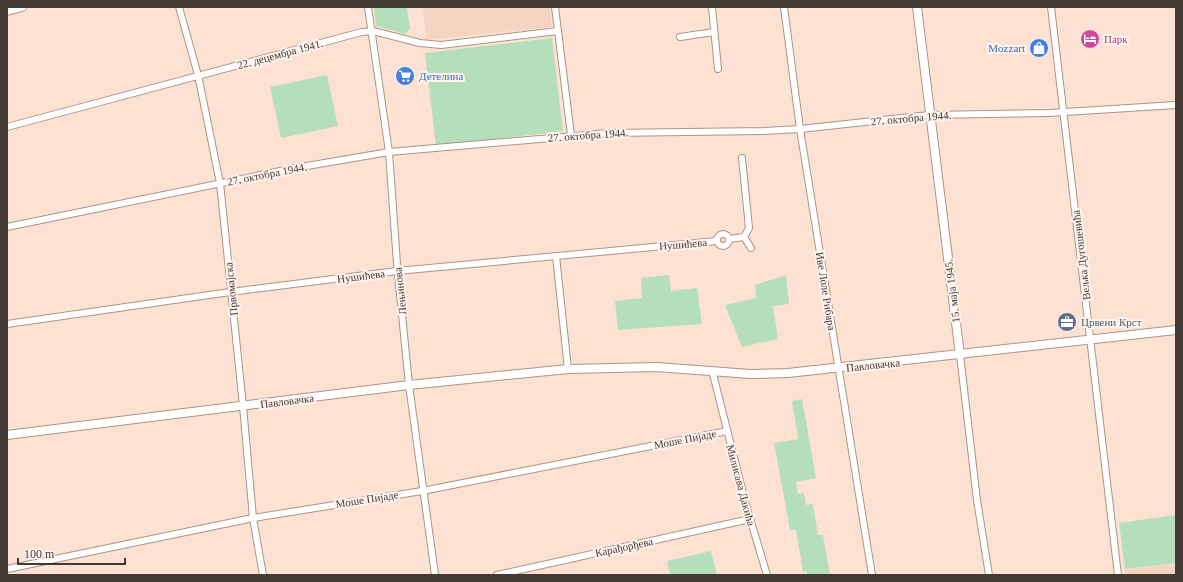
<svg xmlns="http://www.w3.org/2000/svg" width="1183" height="582" font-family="'Times New Roman',serif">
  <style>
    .built { fill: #f5d5c1 }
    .green { fill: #b5debb }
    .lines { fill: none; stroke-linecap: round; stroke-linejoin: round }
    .minor-casing { stroke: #ac9486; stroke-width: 8 }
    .tertiary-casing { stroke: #ac9486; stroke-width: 10 }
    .minor { stroke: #fff; stroke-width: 6 }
    .tertiary { stroke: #fff; stroke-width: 8 }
    .labels { text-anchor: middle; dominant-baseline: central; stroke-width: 4; stroke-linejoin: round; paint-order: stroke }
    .hotel-label { font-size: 11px; fill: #b23c85; stroke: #fef3ed; text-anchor: start }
    .shop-label { font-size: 11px; fill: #366cbe; stroke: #fef3ed; text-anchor: end }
    .street-label { font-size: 11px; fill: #443a34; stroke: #fef3ed }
    .service-label { font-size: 11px; fill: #4e5e75; stroke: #fef3ed; text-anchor: start }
  </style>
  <rect width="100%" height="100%" fill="#fde2d3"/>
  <g class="built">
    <polygon points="423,7 550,7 552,27 426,40"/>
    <polygon points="1175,563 1176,575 1125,575 1125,570"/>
  </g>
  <g class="green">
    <polygon points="374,7 407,7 410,29 405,34 376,26"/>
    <polygon points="552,38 563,131 436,146 425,53"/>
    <polygon points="327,75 338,126 281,138 270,87"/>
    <polygon points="669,275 671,291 697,288 702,324 618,330 615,301 642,298 641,278"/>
    <polygon points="786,275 789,304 773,306 778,339 742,347 725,305 756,298 755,285"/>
    <polygon points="802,399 816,478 796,482 798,494 804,493 806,505 813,504 818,535 823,535 830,575 807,575 807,571 803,572 796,530 790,530 774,443 798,439 792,401"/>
    <polygon points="1176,515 1176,563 1125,569 1119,523"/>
    <polygon points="711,551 717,575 670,575 667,561"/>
  </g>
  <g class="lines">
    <defs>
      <g id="minor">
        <polyline points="179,7 198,75 220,183 243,406 253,518 263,575"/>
        <polyline points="368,7 389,152 397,264 409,385 435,575"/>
        <polyline points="555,7 571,135"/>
        <polyline points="712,7 718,69"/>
        <polyline points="784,7 800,129 872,575"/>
        <polyline points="1051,7 1118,575"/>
        <polyline points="680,37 714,32"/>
        <polyline points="7,127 362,32 373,31 420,43 441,45 558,31"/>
        <polyline points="7,227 295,168 389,152 608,133 764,131 800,129 929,115 1049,113 1176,105"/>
        <circle cx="723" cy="240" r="6"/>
        <polyline points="744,237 751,248"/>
        <polyline points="729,239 744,237 749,228 742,158"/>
        <polyline points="556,256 568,369"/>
        <polyline points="7,324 223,293 397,271 717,241"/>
        <polyline points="960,355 977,500 989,575"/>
        <polyline points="712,370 746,505 767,575"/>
        <polyline points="7,569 253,518 422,491 727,431"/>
        <polyline points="497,575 750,519"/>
      </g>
      <g id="tertiary">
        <polyline points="917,7 960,355"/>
        <polyline points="7,11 22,7"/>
        <polyline points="7,435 409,385 568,369 657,367 750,374 788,373 1176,330"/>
      </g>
    </defs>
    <use href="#minor" class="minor-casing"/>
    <use href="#tertiary" class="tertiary-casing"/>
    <use href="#minor" class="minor"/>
    <use href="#tertiary" class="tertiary"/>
  </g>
  <defs>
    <symbol id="hotel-disc" viewBox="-11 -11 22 22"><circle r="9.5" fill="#d1479c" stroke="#fef3ed"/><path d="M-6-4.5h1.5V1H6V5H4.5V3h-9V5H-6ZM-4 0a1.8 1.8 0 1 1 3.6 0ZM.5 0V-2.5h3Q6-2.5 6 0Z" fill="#fff"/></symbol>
    <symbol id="shop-disc" viewBox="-11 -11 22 22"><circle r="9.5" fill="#3f7fe0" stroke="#fef3ed"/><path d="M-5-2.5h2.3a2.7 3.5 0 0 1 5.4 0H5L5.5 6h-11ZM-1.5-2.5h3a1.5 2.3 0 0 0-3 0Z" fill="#fff"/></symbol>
    <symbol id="supermarket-disc" viewBox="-11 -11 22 22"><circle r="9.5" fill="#3f7fe0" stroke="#fef3ed"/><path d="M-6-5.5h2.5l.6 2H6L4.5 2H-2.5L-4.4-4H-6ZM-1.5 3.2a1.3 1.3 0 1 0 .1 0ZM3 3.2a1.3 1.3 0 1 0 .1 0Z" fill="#fff"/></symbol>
    <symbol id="office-disc" viewBox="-11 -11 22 22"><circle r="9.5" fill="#5c6f8a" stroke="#fef3ed"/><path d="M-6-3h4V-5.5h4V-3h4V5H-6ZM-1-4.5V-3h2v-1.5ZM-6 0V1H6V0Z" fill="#fff"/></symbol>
  </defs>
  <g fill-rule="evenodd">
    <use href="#hotel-disc" x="1079" y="28" width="22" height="22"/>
    <use href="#shop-disc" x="1028" y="37" width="22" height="22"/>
    <use href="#supermarket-disc" x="394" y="65" width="22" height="22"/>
    <use href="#office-disc" x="1056" y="311" width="22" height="22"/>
  </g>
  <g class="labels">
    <g class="hotel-label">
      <text x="1104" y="39">Парк</text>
    </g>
    <g class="shop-label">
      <text x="1025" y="48">Mozzart</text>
      <text x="419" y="76" text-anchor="start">Детелина</text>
    </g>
    <g class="street-label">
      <text transform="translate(280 54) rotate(-15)">22. децембра 1941.</text>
      <text transform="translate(911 118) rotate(-5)">27. октобра 1944.</text>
      <text transform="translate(588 135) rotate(-4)">27. октобра 1944.</text>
      <text transform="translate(267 174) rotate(-11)">27. октобра 1944.</text>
      <text transform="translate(683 244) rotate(-5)">Нушићева</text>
      <text transform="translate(1081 255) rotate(-97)">Вељка Дугошевића</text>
      <text transform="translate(361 276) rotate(-7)">Нушићева</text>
      <text transform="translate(231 289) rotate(-96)">Првомајска</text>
      <text transform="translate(400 291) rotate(-96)">Лењинова</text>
      <text transform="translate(826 291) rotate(81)">Иве Лоле Рибара</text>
      <text transform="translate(952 291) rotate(-97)">15. маја 1945.</text>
      <text transform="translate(873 365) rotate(-6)">Павловачка</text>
      <text transform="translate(287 401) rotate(-7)">Павловачка</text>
      <text transform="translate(685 439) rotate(-11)">Моше Пијаде</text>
      <text transform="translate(741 485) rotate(75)">Милисава Дакића</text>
      <text transform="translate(367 499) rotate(-9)">Моше Пијаде</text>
      <text transform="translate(624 547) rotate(-12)">Карађорђева</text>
    </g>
    <g class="service-label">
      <text x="1081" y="322">Црвени Крст</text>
    </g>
  </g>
  <rect width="1183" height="582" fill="none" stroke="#443a34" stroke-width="16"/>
  <path d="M18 558v6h107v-6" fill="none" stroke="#443a34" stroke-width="2"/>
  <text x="24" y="558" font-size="12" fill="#443a34" stroke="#fef3ed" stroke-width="3" paint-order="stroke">100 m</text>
</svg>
